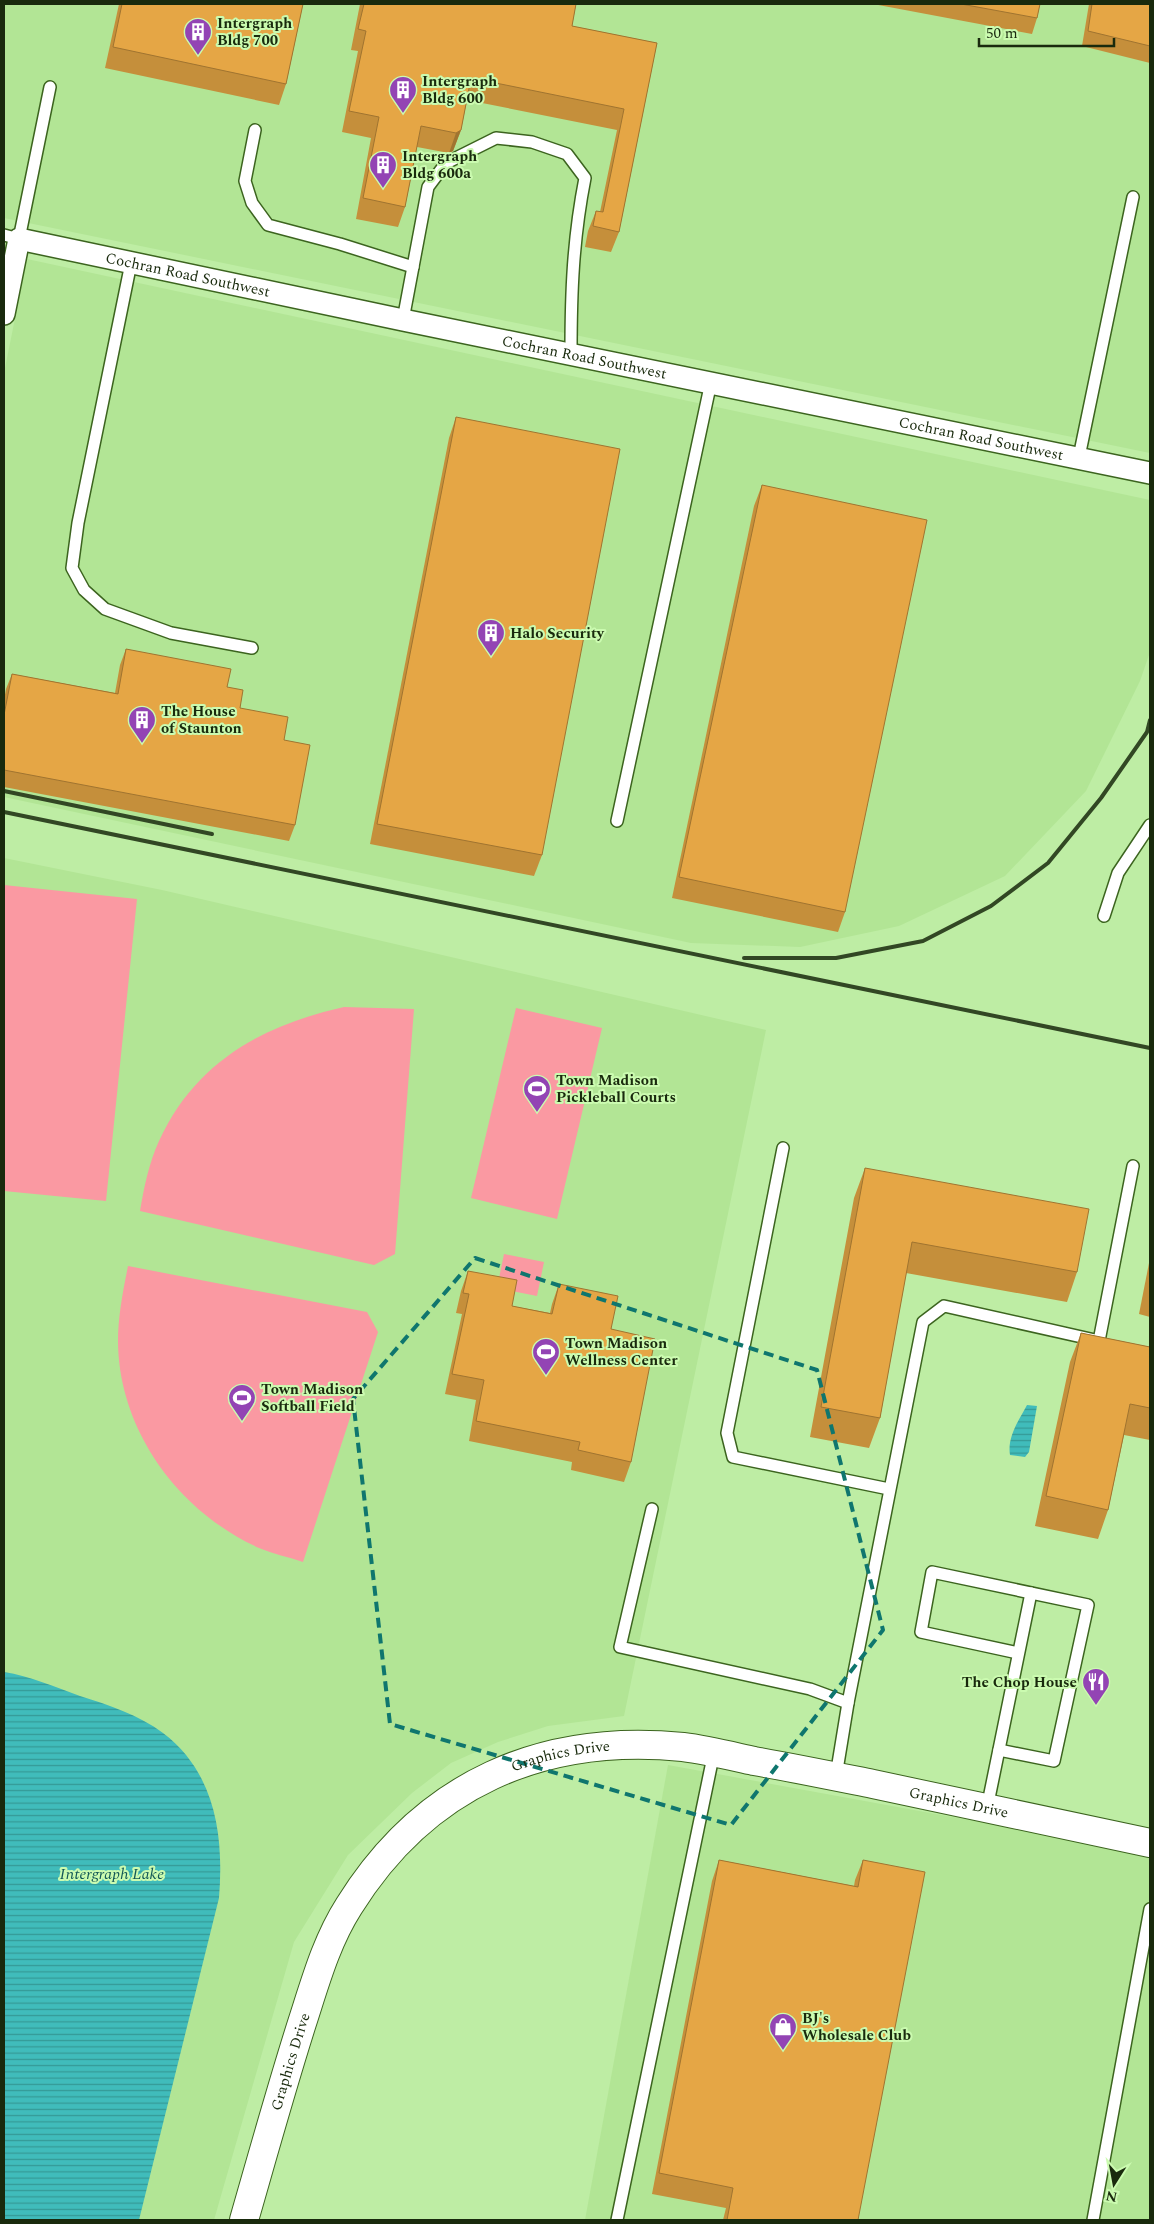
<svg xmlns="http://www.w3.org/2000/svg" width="1154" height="2224" font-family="Spectral,serif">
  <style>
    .built { fill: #b2e595 }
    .green { fill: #fa99a2 }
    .water { fill: url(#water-rules) }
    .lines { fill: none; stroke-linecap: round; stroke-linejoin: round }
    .lane-casing { stroke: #3c641f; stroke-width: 14 }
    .street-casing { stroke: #3c641f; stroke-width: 24 }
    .secondary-casing { stroke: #3c641f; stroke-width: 30 }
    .lane { stroke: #fff; stroke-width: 11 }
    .street { stroke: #fff; stroke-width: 21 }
    .secondary { stroke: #fff; stroke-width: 28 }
    .rail { stroke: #324724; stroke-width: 4 }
    .wall { fill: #c58f3b }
    .shaded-wall { fill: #a07430 }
    .building { fill: #e5a645; stroke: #a07430 }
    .marked { fill: none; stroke: #0f766e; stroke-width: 4; stroke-dasharray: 10 6; stroke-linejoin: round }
    .labels { text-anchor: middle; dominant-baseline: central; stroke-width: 4; stroke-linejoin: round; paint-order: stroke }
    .poi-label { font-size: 15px; font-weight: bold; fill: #192a0d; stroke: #cbfbb0; text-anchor: start }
    .street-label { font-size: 15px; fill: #192a0d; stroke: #cbfbb0 }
    .water-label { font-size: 16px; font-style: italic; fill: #125857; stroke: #cbfbb0 }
  </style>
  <defs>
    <pattern id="water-rules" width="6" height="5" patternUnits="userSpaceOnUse" patternTransform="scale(1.25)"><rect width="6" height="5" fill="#40bcbb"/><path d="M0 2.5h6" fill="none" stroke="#359996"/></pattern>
  </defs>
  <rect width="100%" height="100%" fill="#beeda4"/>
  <g class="built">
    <polygon points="4,4 1150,4 1150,453 4,218"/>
    <polygon points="27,259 1150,500 1150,652 1140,681 1086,791 1005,876 899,926 800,947 691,943 4,797 4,373"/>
    <polygon points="4,858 162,890 766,1030 624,1716 548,1726 498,1742 451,1763 412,1793 348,1855 294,1942 214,2220 4,2220"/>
    <polygon points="668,1765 1150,1853 1150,2220 585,2220"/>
  </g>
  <g class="green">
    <polygon points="4,885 137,899 106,1201 4,1191"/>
    <path d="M344,1007L414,1009L395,1254L374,1265L140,1211C144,1187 149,1163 159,1141C195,1062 263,1025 344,1007Z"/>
    <polygon points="516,1008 602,1028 557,1219 471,1198"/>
    <polygon points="504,1254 544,1262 537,1296 497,1288"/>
    <path d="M128,1266L367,1312L378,1332L303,1562C289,1557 273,1554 259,1548C179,1512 119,1431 118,1342C118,1316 123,1291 128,1266Z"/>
  </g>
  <g class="water">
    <path d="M1027,1405L1037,1406L1029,1452L1025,1457L1010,1455C1007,1437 1019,1420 1027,1405Z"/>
    <path d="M4,1672C30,1676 55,1687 80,1696C109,1705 139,1715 163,1733C216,1773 224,1837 219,1898L139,2220H4Z"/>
  </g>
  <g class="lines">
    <defs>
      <g id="lane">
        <polyline points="255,130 245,181 252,203 268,225 340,244 413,267"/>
        <polyline points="4,235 19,239 50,87"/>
        <polyline points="131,263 78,523 72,568 84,590 105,609 171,633 252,648"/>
        <path d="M403,320L428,187L446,163L496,138L532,142L567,154L585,178C573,239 571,292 571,353"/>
        <polyline points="1079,457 1133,197"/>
        <polyline points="617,821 711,382"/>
        <polyline points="1104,916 1118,873 1150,825"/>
        <polyline points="783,1148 727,1433 733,1457 889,1489"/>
        <polyline points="1099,1341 1133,1166"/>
        <polyline points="652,1509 620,1647 810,1689 848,1703 836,1776"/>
        <polyline points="848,1703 923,1322 944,1306 1095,1340"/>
        <polyline points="999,1750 1054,1761 1088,1605 932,1572 921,1632 1018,1653"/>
        <polyline points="987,1808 1031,1593"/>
        <polyline points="617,2220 714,1752"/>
        <polyline points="1093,2220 1150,1909"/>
      </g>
      <g id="street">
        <path id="s1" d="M4,314L19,239L403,320L1150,473"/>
      </g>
      <g id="secondary">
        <path id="s2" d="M244,2220C263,2154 281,2089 302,2023C315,1983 326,1942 349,1906C425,1784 542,1733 683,1747C707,1750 731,1756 754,1761C794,1768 833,1776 873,1784C965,1804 1058,1823 1150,1843"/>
      </g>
    </defs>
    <use href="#lane" class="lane-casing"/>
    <use href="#street" class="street-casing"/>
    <use href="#secondary" class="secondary-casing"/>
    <use href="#lane" class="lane"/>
    <use href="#street" class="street"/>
    <use href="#secondary" class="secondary"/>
    <g class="rail">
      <polyline points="4,791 212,834"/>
      <polyline points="4,812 1150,1048"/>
      <polyline points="744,958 836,958 923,941 991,906 1048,863 1101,798 1147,732 1150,720"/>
    </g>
  </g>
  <g class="wall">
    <polygon points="119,4 303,4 286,84 279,105 105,68"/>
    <polygon points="360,4 576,4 572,26 657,43 619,232 611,252 585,247 588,231 596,211 600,212 617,130 467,100 461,130 453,151 449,153 417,147 405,207 398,227 356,219 371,138 342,132 358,51 351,50"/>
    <polygon points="873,4 1040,4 1037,18 1032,34"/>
    <polygon points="1089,4 1150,4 1150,63 1082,46"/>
    <polygon points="456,417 542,855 534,876 370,844 449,438"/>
    <polygon points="762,485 845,912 838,932 672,898 754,506"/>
    <polygon points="126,649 227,687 240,708 284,740 295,825 289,841 4,787 4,700 6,689 12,674 115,693 120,665"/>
    <polygon points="865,1168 1077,1272 1067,1302 906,1273 880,1418 869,1448 810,1437 854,1198"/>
    <polygon points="1150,1258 1150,1317 1139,1314"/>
    <polygon points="468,1271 512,1306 550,1313 552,1304 559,1284 611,1329 631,1462 624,1482 571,1470 572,1462 469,1441 476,1400 445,1394 462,1314 456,1313 461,1291"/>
    <polygon points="1081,1333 1150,1347 1150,1440 1124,1435 1108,1510 1098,1539 1035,1526 1070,1362"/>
    <polygon points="719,1860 854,1886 855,1880 863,1860 858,2220 723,2220 726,2208 652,2194 712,1881"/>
  </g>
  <polygon class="shaded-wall" points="461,130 453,151 449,153 456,133"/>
  <g class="building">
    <polygon points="122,4 303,4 286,84 113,47"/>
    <polygon points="364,4 576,4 572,26 657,43 619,232 593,226 596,211 603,212 624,109 471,78 461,130 456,133 421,126 405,207 363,198 379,117 349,111 366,31 358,29"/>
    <polygon points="961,4 1040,4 1037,18"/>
    <polygon points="1092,4 1150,4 1150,46 1088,31"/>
    <polygon points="456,417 620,449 542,855 377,824"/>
    <polygon points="762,485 927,520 845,912 679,877"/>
    <polygon points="126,649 231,669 227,687 243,690 240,708 288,717 284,740 310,745 295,825 4,770 4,715 12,674 118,694"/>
    <polygon points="865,1168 1089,1209 1077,1272 912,1242 880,1418 821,1407"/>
    <polygon points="468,1271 517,1280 512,1306 552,1314 559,1284 618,1296 611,1329 655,1339 631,1462 578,1450 580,1442 476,1421 484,1380 452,1374 469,1294 463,1293"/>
    <polygon points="1081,1333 1150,1347 1150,1408 1130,1404 1108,1510 1046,1496"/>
    <polygon points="719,1860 858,1887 863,1860 925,1872 858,2220 727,2220 733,2188 659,2173"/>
  </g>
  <path class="marked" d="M475,1258L817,1370L883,1630L731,1825L390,1724L353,1399Z"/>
  <defs>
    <symbol id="building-pin" viewBox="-11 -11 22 30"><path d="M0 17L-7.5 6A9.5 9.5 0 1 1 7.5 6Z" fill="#9344b4" stroke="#cbfbb0"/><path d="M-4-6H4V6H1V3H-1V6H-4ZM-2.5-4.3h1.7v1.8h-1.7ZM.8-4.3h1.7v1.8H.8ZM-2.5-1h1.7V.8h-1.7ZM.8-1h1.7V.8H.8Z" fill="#fff"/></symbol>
    <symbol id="stadium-pin" viewBox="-11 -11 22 30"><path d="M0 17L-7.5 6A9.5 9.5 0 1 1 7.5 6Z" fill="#9344b4" stroke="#cbfbb0"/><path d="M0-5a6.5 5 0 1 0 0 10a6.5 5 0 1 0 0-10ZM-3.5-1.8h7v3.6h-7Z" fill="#fff"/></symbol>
    <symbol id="restaurant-pin" viewBox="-11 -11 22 30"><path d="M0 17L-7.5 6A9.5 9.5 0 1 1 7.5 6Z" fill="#9344b4" stroke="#cbfbb0"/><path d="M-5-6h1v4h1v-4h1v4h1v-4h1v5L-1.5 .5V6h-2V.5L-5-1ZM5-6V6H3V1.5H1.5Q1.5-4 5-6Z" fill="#fff"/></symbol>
    <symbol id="shop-pin" viewBox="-11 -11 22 30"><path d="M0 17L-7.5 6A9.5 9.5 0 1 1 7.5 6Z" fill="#9344b4" stroke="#cbfbb0"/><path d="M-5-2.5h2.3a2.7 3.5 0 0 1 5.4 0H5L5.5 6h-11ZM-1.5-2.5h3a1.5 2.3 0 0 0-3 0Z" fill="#fff"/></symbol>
  </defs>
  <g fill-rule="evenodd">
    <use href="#building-pin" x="182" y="16" width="32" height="43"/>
    <use href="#building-pin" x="387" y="74" width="32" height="43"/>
    <use href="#building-pin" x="367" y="149" width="32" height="43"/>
    <use href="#building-pin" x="475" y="617" width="32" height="43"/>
    <use href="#building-pin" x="126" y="704" width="32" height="43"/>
    <use href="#stadium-pin" x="521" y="1073" width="32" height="43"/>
    <use href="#stadium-pin" x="530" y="1336" width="32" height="43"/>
    <use href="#stadium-pin" x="226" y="1382" width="32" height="43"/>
    <use href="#restaurant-pin" x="1080" y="1666" width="32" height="43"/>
    <use href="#shop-pin" x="767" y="2011" width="32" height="43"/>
  </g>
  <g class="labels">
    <g class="poi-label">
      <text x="217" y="23">Intergraph<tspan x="217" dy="17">Bldg 700</tspan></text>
      <text x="422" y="81">Intergraph<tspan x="422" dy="17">Bldg 600</tspan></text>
      <text x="402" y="156">Intergraph<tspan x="402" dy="17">Bldg 600a</tspan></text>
      <text x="510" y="633">Halo Security</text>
      <text x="161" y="711">The House<tspan x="161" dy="17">of Staunton</tspan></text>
      <text x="556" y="1080">Town Madison<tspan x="556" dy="17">Pickleball Courts</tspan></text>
      <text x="565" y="1343">Town Madison<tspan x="565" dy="17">Wellness Center</tspan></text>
      <text x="261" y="1389">Town Madison<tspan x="261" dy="17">Softball Field</tspan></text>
      <text x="1077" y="1682" text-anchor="end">The Chop House</text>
      <text x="802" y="2018">BJ's<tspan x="802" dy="17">Wholesale Club</tspan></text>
    </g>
    <g class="street-label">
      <text stroke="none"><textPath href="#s1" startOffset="249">Cochran Road Southwest</textPath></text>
      <text stroke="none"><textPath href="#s1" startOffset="654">Cochran Road Southwest</textPath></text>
      <text stroke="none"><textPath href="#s1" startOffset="1059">Cochran Road Southwest</textPath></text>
      <text stroke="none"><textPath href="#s2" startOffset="600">Graphics Drive</textPath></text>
      <text stroke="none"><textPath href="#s2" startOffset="1005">Graphics Drive</textPath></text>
      <text stroke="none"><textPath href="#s2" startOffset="165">Graphics Drive</textPath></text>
    </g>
    <g class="water-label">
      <text x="112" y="1874">Intergraph Lake</text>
    </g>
  </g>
  <rect width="1154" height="2224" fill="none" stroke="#192a0d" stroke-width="10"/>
  <g transform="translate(1114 2184) rotate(191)" stroke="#cbfbb0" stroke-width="4" paint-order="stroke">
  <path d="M0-4L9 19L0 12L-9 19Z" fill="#192a0d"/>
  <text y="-8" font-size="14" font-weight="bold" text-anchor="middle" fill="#192a0d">N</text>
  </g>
  <path d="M979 38v8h135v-8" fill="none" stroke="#192a0d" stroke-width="2.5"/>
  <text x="986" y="38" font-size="15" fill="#192a0d" stroke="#cbfbb0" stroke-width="4" paint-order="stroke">50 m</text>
</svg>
